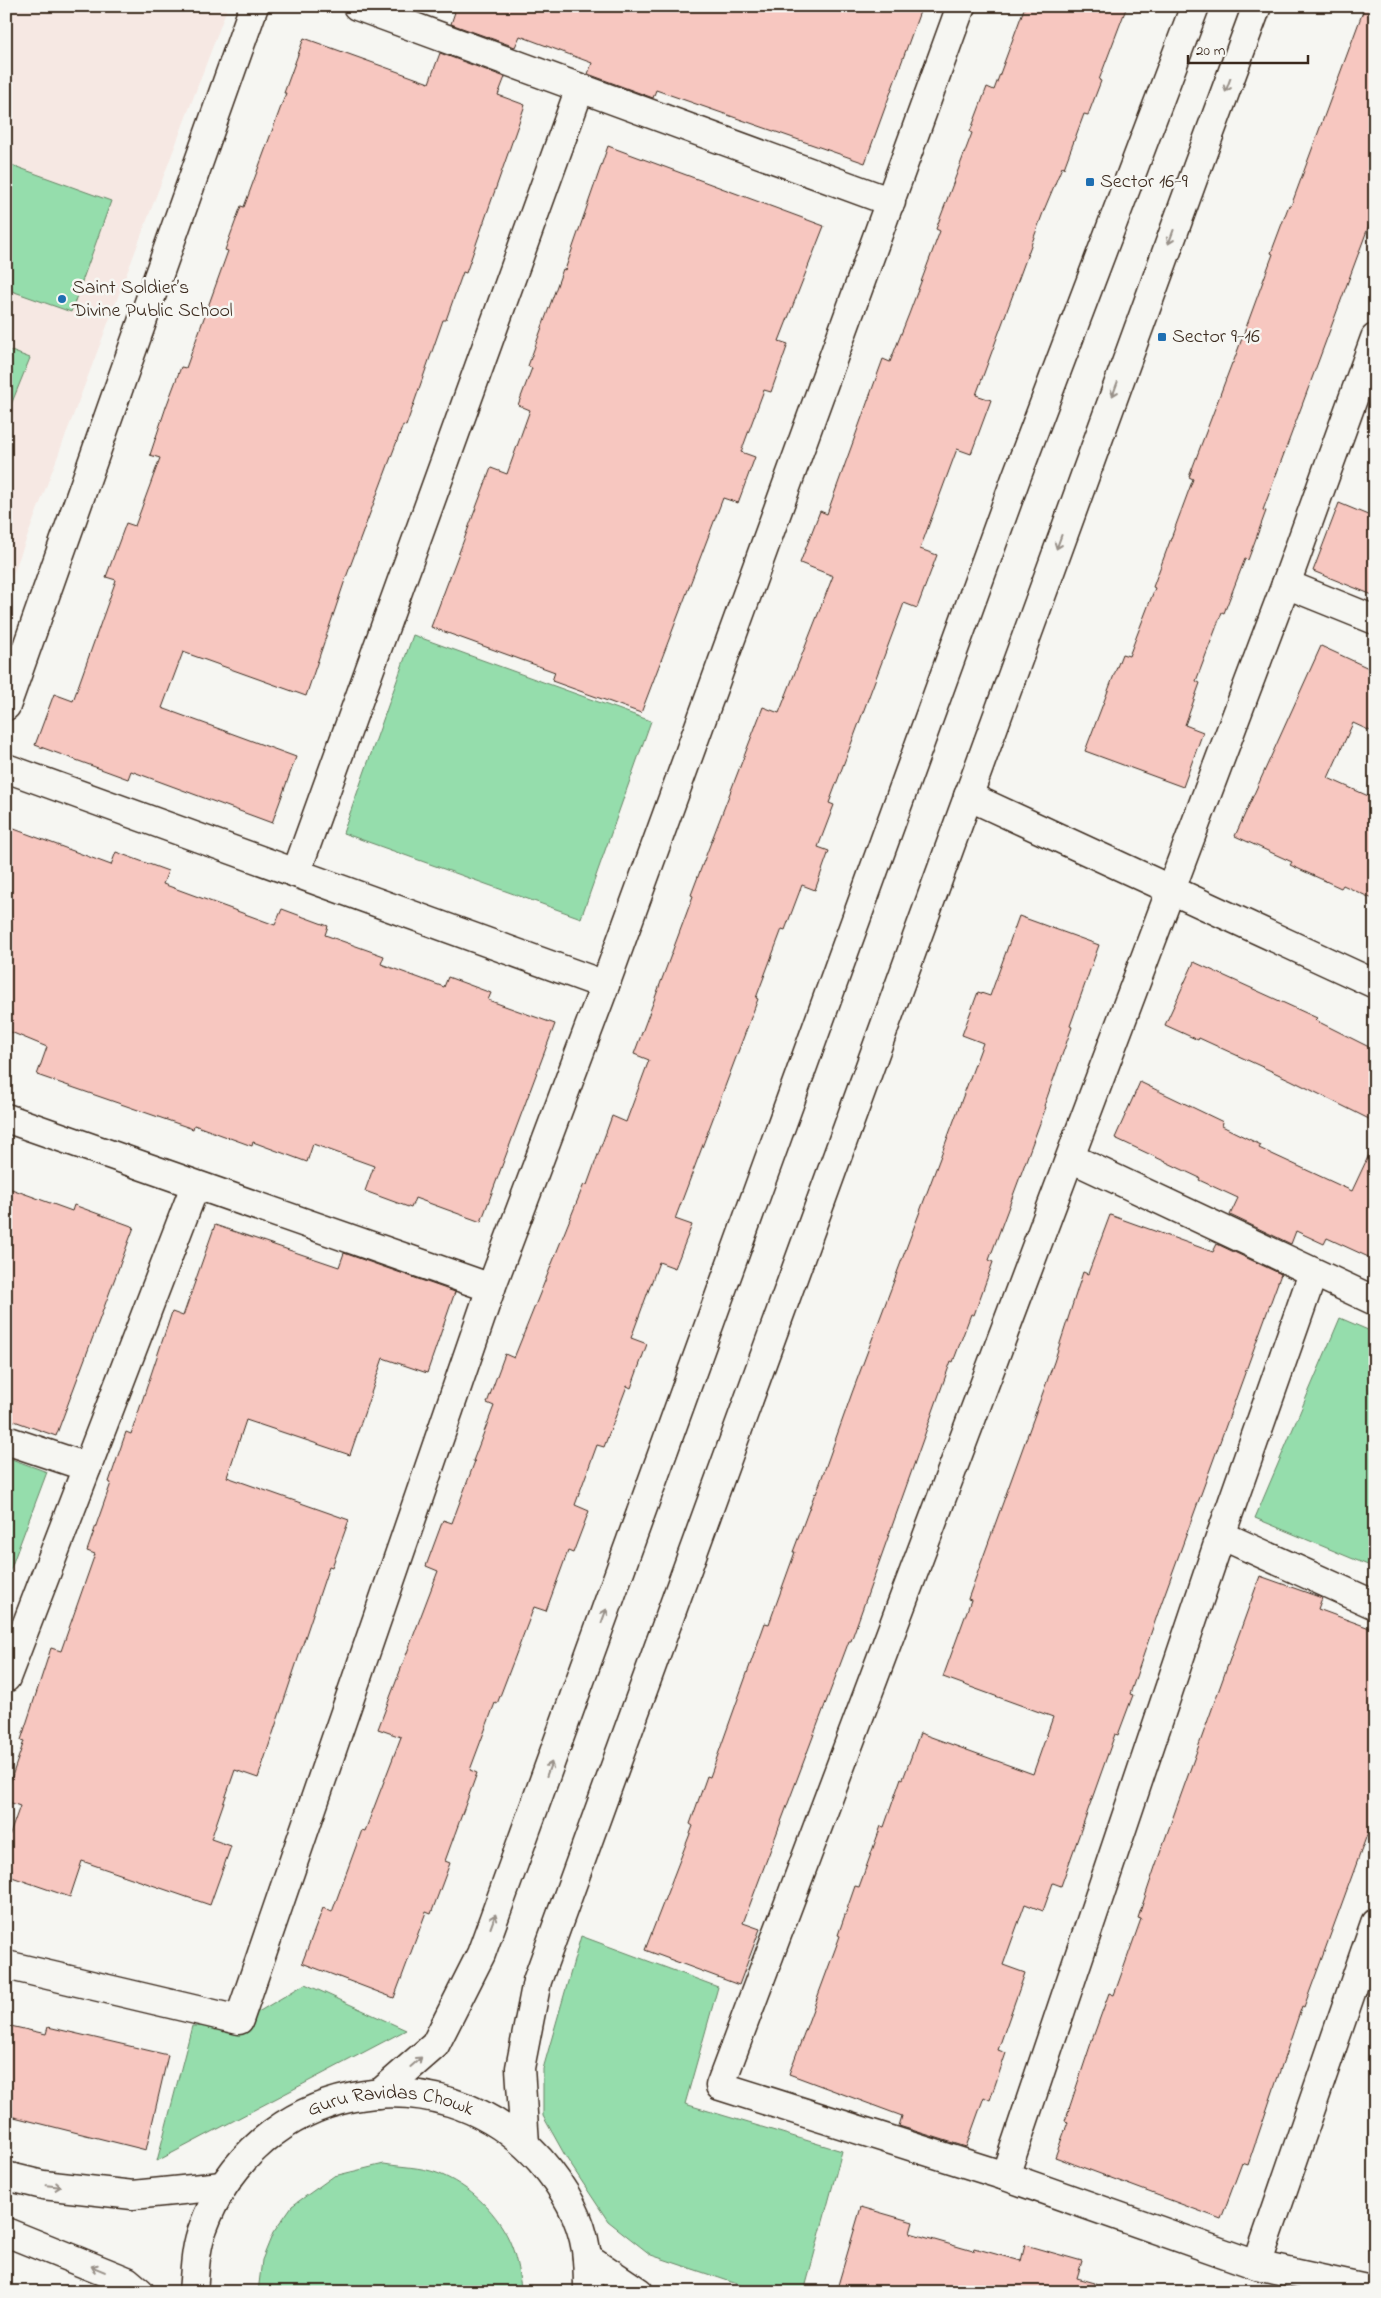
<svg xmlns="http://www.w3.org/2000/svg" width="1381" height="2298" font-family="'Indie Flower',sans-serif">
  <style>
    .built { fill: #f6e8e3 }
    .green { fill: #95ddac; stroke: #688465 }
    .building { fill: #f7c7c0; stroke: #3b2a1e }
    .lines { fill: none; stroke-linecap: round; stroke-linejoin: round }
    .street-casing { stroke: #3b2a1e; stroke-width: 31 }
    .secondary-casing { stroke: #3b2a1e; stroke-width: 31 }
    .street { stroke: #f6f6f2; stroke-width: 28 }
    .secondary { stroke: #f6f6f2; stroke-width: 28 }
    .oneway { stroke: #989088 }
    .poi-dot { fill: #1f6fb2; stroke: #f6f6f2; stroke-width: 2 }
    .labels { text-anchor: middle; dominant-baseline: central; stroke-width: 5; stroke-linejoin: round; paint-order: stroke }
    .poi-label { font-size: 20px; fill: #3b2a1e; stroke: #f6f6f2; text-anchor: start }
    .street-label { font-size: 20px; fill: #3b2a1e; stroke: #f6f6f2 }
  </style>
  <rect width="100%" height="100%" fill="#f6f6f2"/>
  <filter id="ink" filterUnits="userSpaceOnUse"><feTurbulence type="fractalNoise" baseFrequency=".02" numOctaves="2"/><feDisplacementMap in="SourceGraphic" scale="10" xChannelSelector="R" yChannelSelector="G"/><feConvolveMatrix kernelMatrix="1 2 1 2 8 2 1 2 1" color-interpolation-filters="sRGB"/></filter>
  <g filter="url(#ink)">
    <polygon class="built" points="6,6 228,6 6,593"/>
    <g class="green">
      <polygon points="6,163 111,201 71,312 6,289"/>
      <polygon points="6,349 30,358 6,417"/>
      <polygon points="413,635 651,721 581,918 343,833"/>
      <polygon points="1340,1318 1375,1333 1375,1568 1255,1518"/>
      <polygon points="6,1457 47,1472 6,1581"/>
      <polygon points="581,1936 718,1987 685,2104 842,2151 804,2292 761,2292 651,2255 608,2221 567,2159 543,2116 543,2069"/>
      <polygon points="305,1984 406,2030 157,2161 192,2026 233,2027"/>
      <path d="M384,2164C401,2167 421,2167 437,2173C469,2185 500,2214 512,2247C517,2260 519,2277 522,2292H258L262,2260L273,2233L292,2206L334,2176Z"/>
    </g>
    <g class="building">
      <polygon points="451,6 922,6 865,163 656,90 653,98 588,74 592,63 520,36 515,47 451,24 455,12 450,10"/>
      <polygon points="1025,6 1127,6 1099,80 1101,81 1088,115 1084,114 1064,168 1062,167 1044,210 976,395 991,400 971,454 957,449 920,549 937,555 917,608 904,603 829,803 834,805 818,847 829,851 815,890 802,885 785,930 782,929 756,998 758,999 675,1219 692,1225 675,1268 659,1262 631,1338 647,1344 631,1388 627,1386 604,1447 597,1445 575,1505 589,1511 573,1553 568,1551 546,1611 534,1607 497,1704 495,1703 470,1770 477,1773 445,1861 450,1863 431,1914 426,1912 394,1998 302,1963 323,1908 332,1912 362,1830 365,1831 401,1737 378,1729 438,1571 426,1566 443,1520 452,1523 475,1461 473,1461 494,1406 487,1403 505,1354 514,1358 584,1184 587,1185 612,1116 626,1122 649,1060 634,1054 693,896 691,895 708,850 763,707 779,713 833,576 800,563 820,511 827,514 883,359 890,362 909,314 940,231 936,229 972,133 970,132 987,87 994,90"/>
      <polygon points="1365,6 1375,6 1375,209 1263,510 1266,511 1248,560 1245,559 1224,613 1222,612 1196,681 1200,683 1185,725 1203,732 1183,787 1085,751 1122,654 1129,656 1155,588 1153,587 1193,479 1189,477 1232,363 1233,363 1273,254 1271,253 1289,205 1291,206"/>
      <polygon points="304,38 429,83 440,53 505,77 498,95 525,105 466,273 463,272 446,320 443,320 406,426 403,425 345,580 306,696 183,652 162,708 296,757 272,823 131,771 128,779 35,745 54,694 73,701 116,580 106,577 126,523 135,526 160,458 150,455 166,407 181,367 186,368 228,251 225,250 241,206 244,207 286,93 284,93"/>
      <polygon points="608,146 824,226 779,341 788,344 771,392 764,390 741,452 755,457 738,503 723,498 641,713 552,681 555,672 431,627 491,468 507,474 530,410 518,405 532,368 528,366 563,269 565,270"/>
      <polygon points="1339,503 1375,518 1375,596 1313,571"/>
      <polygon points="1321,646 1375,671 1375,733 1353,723 1328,778 1375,799 1375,900 1343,885 1341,888 1290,865 1292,862 1235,836"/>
      <polygon points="6,826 111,865 116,852 168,871 163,884 275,925 282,909 328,926 325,935 384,956 381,964 444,987 448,977 491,993 488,1000 555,1024 481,1222 415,1198 411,1208 365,1191 374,1166 313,1144 307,1162 253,1142 252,1146 194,1125 193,1129 37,1075 47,1047 6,1030"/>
      <polygon points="1019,916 1099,945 1070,1026 1072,1027 1044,1106 1046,1107 989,1260 993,1262 974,1315 971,1314 953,1362 951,1361 851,1641 849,1641 743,1923 760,1929 739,1985 645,1950 693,1826 690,1824 707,1776 710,1777 765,1623 769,1624 795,1552 793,1552 815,1493 816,1494 852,1393 983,1043 962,1035 978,992 990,996"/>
      <polygon points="1194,962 1317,1018 1315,1020 1375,1050 1375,1122 1291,1080 1199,1038 1198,1040 1165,1025"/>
      <polygon points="1140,1082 1223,1122 1222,1126 1261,1145 1259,1148 1352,1191 1375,1142 1375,1260 1327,1238 1324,1244 1296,1231 1291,1244 1230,1215 1238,1198 1199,1180 1200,1178 1115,1138"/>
      <polygon points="6,1187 72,1211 74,1205 134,1227 56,1436 6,1418"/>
      <polygon points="1110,1215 1213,1252 1217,1244 1281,1274 1160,1607 1130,1694 1133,1695 1118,1735 1115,1734 1061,1886 1053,1883 1043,1911 1025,1904 1003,1965 1025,1973 998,2050 1006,2053 990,2100 984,2097 966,2147 899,2126 902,2116 789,2074 840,1936 838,1935 855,1886 859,1887 881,1826 884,1827 901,1778 903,1779 920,1733 1033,1774 1053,1717 943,1677 971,1600 968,1599 1054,1362 1083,1272 1088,1274"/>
      <polygon points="215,1225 339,1267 344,1253 455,1292 427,1373 383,1358 350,1455 246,1420 227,1477 349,1520 332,1567 329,1566 258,1778 235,1770 211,1839 231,1846 210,1905 82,1861 70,1897 6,1875 6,1845 20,1806 6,1801 6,1794 24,1741 21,1740 51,1648 61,1651 95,1554 87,1551 111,1483 109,1482 126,1432 131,1434 172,1312 183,1316"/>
      <polygon points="1260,1576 1322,1598 1318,1609 1375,1630 1375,1813 1304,2007 1302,2006 1248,2165 1242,2163 1221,2219 1055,2157 1068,2122 1065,2121 1092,2040 1109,1993 1114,1995 1141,1919 1138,1918 1155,1867"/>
      <polygon points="6,2025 46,2034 48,2027 168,2055 146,2150 6,2115"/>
      <polygon points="861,2207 913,2222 910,2233 973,2251 974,2248 1021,2261 1025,2245 1082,2261 1077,2278 1095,2283 1094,2292 836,2292"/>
    </g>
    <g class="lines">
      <defs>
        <g id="street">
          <polyline points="357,6 891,202"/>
          <polyline points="1375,338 1286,584 720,2086 1005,2176 1257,2265 1375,2291"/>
          <polyline points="1286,584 1375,620"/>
          <polyline points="6,706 254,6"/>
          <polyline points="6,768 605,985"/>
          <polyline points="968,796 1375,984"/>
          <polyline points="296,873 580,88"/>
          <polyline points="6,1118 491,1288"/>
          <polyline points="1071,1158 1375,1301"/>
          <polyline points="6,1440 87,1467"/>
          <polyline points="1221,1535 1375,1605"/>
          <polyline points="6,1678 195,1186"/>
          <polyline points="6,1965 239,2020 491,1288 605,985 961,6"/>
          <polyline points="1005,2176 1221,1535 1313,1273"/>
          <polyline points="1257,2265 1375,1923"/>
        </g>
        <g id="secondary">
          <polyline points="379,2094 435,2045 481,1954 1016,478 1195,6"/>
          <path d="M525,2144L520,2068L537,1981C777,1323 1013,663 1257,6"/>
          <polyline points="6,2176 43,2185 133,2195 222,2186"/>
          <polyline points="6,2232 127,2281 140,2292"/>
          <polyline points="587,2257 639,2292"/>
          <path id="s1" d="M193,2292C195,2271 195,2248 203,2228C255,2084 437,2046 540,2160C562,2185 581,2217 586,2250C588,2264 588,2278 588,2292"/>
        </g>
      </defs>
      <use href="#street" class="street-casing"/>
      <use href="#secondary" class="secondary-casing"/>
      <use href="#street" class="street"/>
      <use href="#secondary" class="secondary"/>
    </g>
    <defs><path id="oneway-shaft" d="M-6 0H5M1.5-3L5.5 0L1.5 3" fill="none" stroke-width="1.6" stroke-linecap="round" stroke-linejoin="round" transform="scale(1.25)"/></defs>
    <g class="oneway">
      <use href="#oneway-shaft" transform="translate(1228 85) rotate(110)"/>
      <use href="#oneway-shaft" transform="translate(1171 237) rotate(110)"/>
      <use href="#oneway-shaft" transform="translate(1115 389) rotate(110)"/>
      <use href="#oneway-shaft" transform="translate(1059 542) rotate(110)"/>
      <use href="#oneway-shaft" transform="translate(604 1616) rotate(-70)"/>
      <use href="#oneway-shaft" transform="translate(549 1769) rotate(-70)"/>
      <use href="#oneway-shaft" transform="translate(493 1921) rotate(-70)"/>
      <use href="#oneway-shaft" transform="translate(416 2062) rotate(-41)"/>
      <use href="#oneway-shaft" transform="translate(54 2186) rotate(6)"/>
      <use href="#oneway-shaft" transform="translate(98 2269) rotate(-157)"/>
    </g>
  </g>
  <g class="poi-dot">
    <rect x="1085" y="177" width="10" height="10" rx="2.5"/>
    <circle cx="62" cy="299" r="5"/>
    <rect x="1157" y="332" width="10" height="10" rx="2.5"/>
  </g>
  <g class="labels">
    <g class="poi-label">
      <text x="1100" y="182">Sector 16-9</text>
      <text x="72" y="288">Saint Soldier’s<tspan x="72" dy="23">Divine Public School</tspan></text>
      <text x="1172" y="337">Sector 9-16</text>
    </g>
    <g class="street-label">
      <text stroke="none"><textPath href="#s1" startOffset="311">Guru Ravidas Chowk</textPath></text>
    </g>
  </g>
  <rect width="1381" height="2298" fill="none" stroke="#f6f6f2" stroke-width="25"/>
  <rect x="12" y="12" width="1356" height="2273" fill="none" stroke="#3b2a1e" stroke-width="2" filter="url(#ink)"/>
  <path d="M1188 55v8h120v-8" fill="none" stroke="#3b2a1e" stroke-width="2.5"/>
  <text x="1196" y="55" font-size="15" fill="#3b2a1e" stroke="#f6f6f2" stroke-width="4" paint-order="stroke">20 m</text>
</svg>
